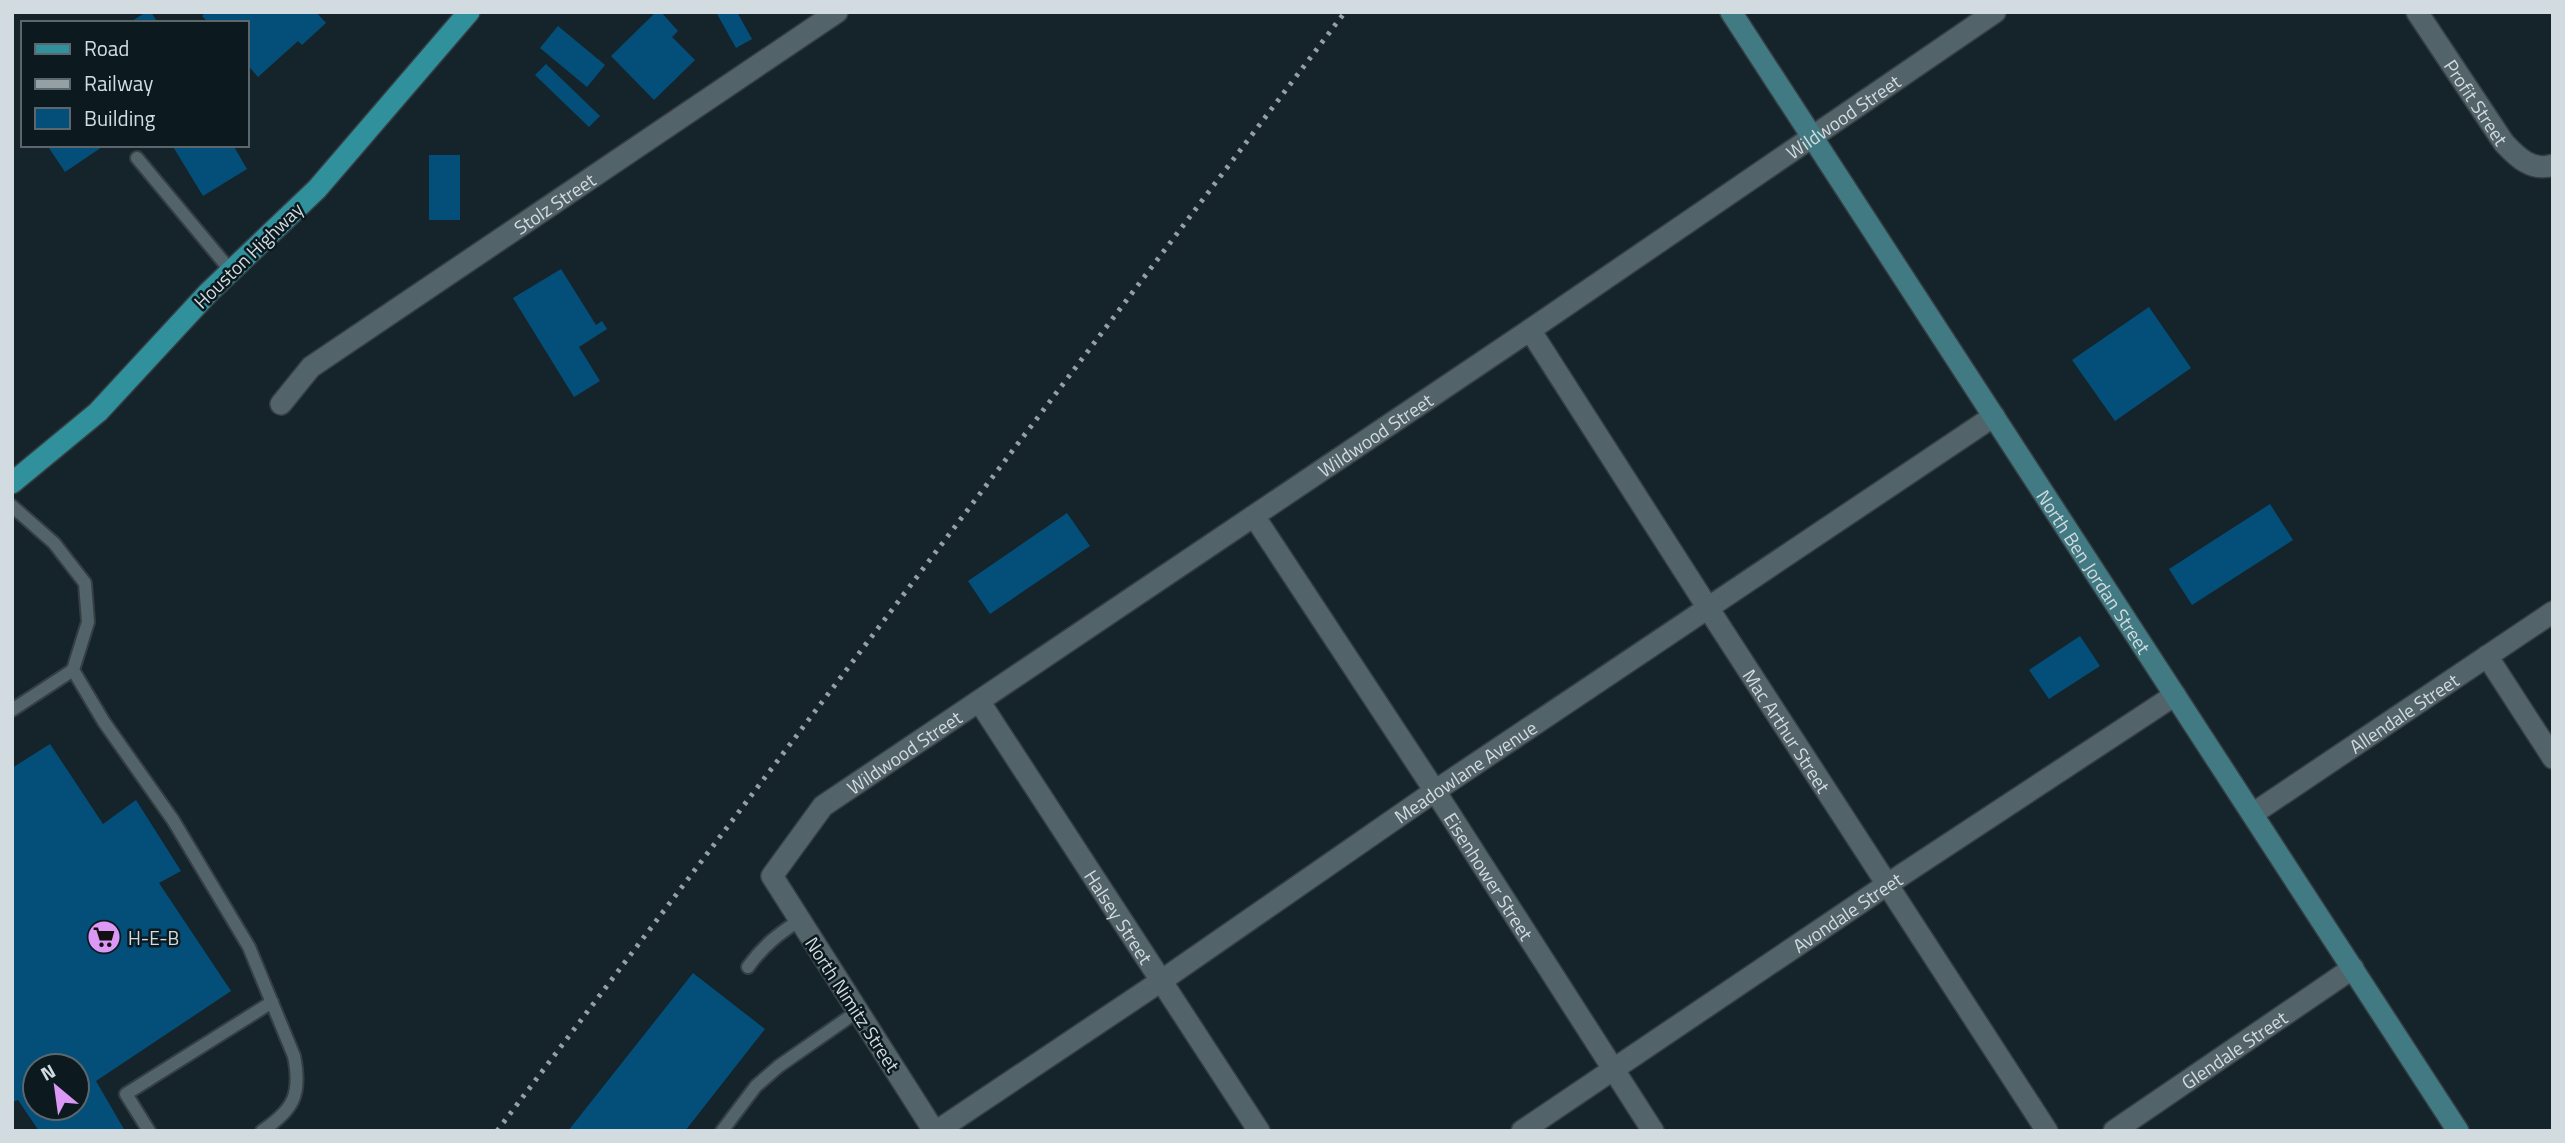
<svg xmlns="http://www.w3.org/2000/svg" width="2565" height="1143" font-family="'Titillium Web',sans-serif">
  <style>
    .building { fill: #044f79; fill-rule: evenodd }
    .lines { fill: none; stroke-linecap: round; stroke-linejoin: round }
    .lane-casing { stroke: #343e43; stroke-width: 16 }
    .street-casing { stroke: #343e43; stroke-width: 24 }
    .secondary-casing { stroke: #343e43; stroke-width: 24 }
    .primary-casing { stroke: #343e43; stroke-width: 24 }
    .lane { stroke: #53636a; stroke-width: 12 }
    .street { stroke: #53636a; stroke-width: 21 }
    .secondary { stroke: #417a83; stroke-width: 21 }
    .primary { stroke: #30909b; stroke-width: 21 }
    .rail { stroke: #95a0a5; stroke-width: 5; stroke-dasharray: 3.5 7; stroke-linecap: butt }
    .labels { text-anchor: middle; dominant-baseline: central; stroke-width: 5; stroke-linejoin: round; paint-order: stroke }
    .street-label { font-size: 19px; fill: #d2dbdf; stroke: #0c1a20 }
    .poi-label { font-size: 19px; fill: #d2dbdf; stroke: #0c1a20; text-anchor: start }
  </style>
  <rect width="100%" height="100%" fill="#15242a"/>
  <g class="building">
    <polygon points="146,12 151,12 158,23 129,23"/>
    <polygon points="206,12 316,12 326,23 302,45 298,41 258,77 247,64 247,23 209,23 202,16"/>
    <polygon points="656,12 661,12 678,31 672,37 695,60 654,100 611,56"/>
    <polygon points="716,12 737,12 752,39 736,48"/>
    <polygon points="558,26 605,65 587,87 540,48"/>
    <polygon points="546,64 600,116 589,127 535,75"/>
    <polygon points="47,145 105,145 65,172"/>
    <polygon points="172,145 233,145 247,169 203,196"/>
    <rect x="429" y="155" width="31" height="65"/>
    <polygon points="561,269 596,325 602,321 607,329 579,347 600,381 574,397 513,298"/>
    <polygon points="2149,307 2191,368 2115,421 2072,360"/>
    <polygon points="2270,504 2293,540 2192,605 2169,569"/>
    <polygon points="1067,513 1090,546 990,614 968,581"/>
    <polygon points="2080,636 2100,666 2049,699 2029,670"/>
    <path d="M50,744L103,824L136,800L181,871L159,883L231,991L96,1081L125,1131H39L18,1100L12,1102V768ZM35,1066H77V1108H35Z"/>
    <polygon points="693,973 765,1029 685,1131 568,1131"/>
  </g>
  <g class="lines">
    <defs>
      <g id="lane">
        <polyline points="137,158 231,271"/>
        <path d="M12,506L54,543L85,583L88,622L73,670L104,722L173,820L249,947L294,1056C302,1095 293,1110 262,1131"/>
        <polyline points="12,710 73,670"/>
        <path d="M748,967C763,946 778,934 800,920"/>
        <polyline points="149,1131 126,1094 272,1002"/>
        <polyline points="722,1131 756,1086 779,1066 858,1011"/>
      </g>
      <g id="street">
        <path id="s1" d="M2417,12L2504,143C2517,157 2532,172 2553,165"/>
        <path id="s2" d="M1530,330L1708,608L2047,1131"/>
        <path id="s3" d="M281,404L311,367L837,12"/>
        <path id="s4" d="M1254,516L1435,791L1653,1131"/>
        <polyline points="2487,656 2553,758"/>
        <path id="s5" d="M979,701L1259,1131"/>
        <path id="s6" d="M2254,813L2553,612"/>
        <path id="s7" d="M934,1131L772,876L823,806L1530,330L1995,12"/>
        <path id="s8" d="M937,1131L1161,981L1435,791L1994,416"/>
        <path id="s9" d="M1522,1131L1888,884L2175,695"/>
        <path id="s10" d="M2114,1131L2353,968"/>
      </g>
      <g id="secondary">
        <path id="s11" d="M1731,12C1972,386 2217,757 2458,1131"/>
      </g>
      <polyline id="primary" points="12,483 98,412 209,292 317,189 469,12"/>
    </defs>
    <use href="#lane" class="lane-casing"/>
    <use href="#street" class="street-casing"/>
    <use href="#secondary" class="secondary-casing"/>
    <use href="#primary" class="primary-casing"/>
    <use href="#lane" class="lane"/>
    <use href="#street" class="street"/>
    <use href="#secondary" class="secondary"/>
    <use href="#primary" class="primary"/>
    <polyline class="rail" points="497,1131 1345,12"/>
  </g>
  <defs>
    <symbol id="supermarket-disc" viewBox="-11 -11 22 22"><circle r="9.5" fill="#db99f5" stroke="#0c1a20"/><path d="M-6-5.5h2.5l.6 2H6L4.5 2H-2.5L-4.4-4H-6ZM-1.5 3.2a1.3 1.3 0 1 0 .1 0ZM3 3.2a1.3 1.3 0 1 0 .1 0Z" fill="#111"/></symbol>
  </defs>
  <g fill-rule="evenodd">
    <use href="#supermarket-disc" x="85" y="918" width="38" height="38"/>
  </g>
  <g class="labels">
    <g class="street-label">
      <text stroke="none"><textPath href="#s1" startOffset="108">Profit Street</textPath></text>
      <text stroke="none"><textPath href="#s7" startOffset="1620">Wildwood Street</textPath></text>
      <text stroke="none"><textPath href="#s3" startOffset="341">Stolz Street</textPath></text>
      <text transform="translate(248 255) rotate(-44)">Houston Highway</text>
      <text stroke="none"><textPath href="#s7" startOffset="1054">Wildwood Street</textPath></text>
      <text stroke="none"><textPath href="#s11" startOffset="667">North Ben Jordan Street</textPath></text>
      <text stroke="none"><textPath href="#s6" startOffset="180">Allendale Street</textPath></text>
      <text stroke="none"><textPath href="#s2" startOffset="476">Mac Arthur Street</textPath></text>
      <text stroke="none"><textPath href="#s7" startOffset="486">Wildwood Street</textPath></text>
      <text stroke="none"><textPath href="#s8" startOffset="639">Meadowlane Avenue</textPath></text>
      <text stroke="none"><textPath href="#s4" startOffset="430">Eisenhower Street</textPath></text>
      <text stroke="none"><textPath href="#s9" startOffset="392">Avondale Street</textPath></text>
      <text stroke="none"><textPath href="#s5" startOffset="257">Halsey Street</textPath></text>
      <text transform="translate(853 1004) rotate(57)">North Nimitz Street</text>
      <text stroke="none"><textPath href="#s10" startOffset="145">Glendale Street</textPath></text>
    </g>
    <g class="poi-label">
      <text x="128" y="937">H-E-B</text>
    </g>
  </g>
  <rect width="2565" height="1143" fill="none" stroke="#d2dbdf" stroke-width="28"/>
  <rect x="21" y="21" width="228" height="126" fill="#0c1a20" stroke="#5b676c" stroke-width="2"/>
  <rect x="35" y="44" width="35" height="10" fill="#30909b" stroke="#5b676c" stroke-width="2"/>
  <text x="84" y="56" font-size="21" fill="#d2dbdf">Road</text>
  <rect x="35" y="79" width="35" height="10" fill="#95a0a5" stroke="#5b676c" stroke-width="2"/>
  <text x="84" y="91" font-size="21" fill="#d2dbdf">Railway</text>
  <rect x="35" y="108" width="35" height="21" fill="#044f79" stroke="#5b676c" stroke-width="2"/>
  <text x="84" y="126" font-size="21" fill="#d2dbdf">Building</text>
  <g transform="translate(56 1087) rotate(331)"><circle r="33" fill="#0c1a20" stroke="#5b676c" stroke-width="2"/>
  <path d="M0-5L12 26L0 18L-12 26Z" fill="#db99f5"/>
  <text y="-10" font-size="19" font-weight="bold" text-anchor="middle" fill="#d2dbdf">N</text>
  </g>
</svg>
